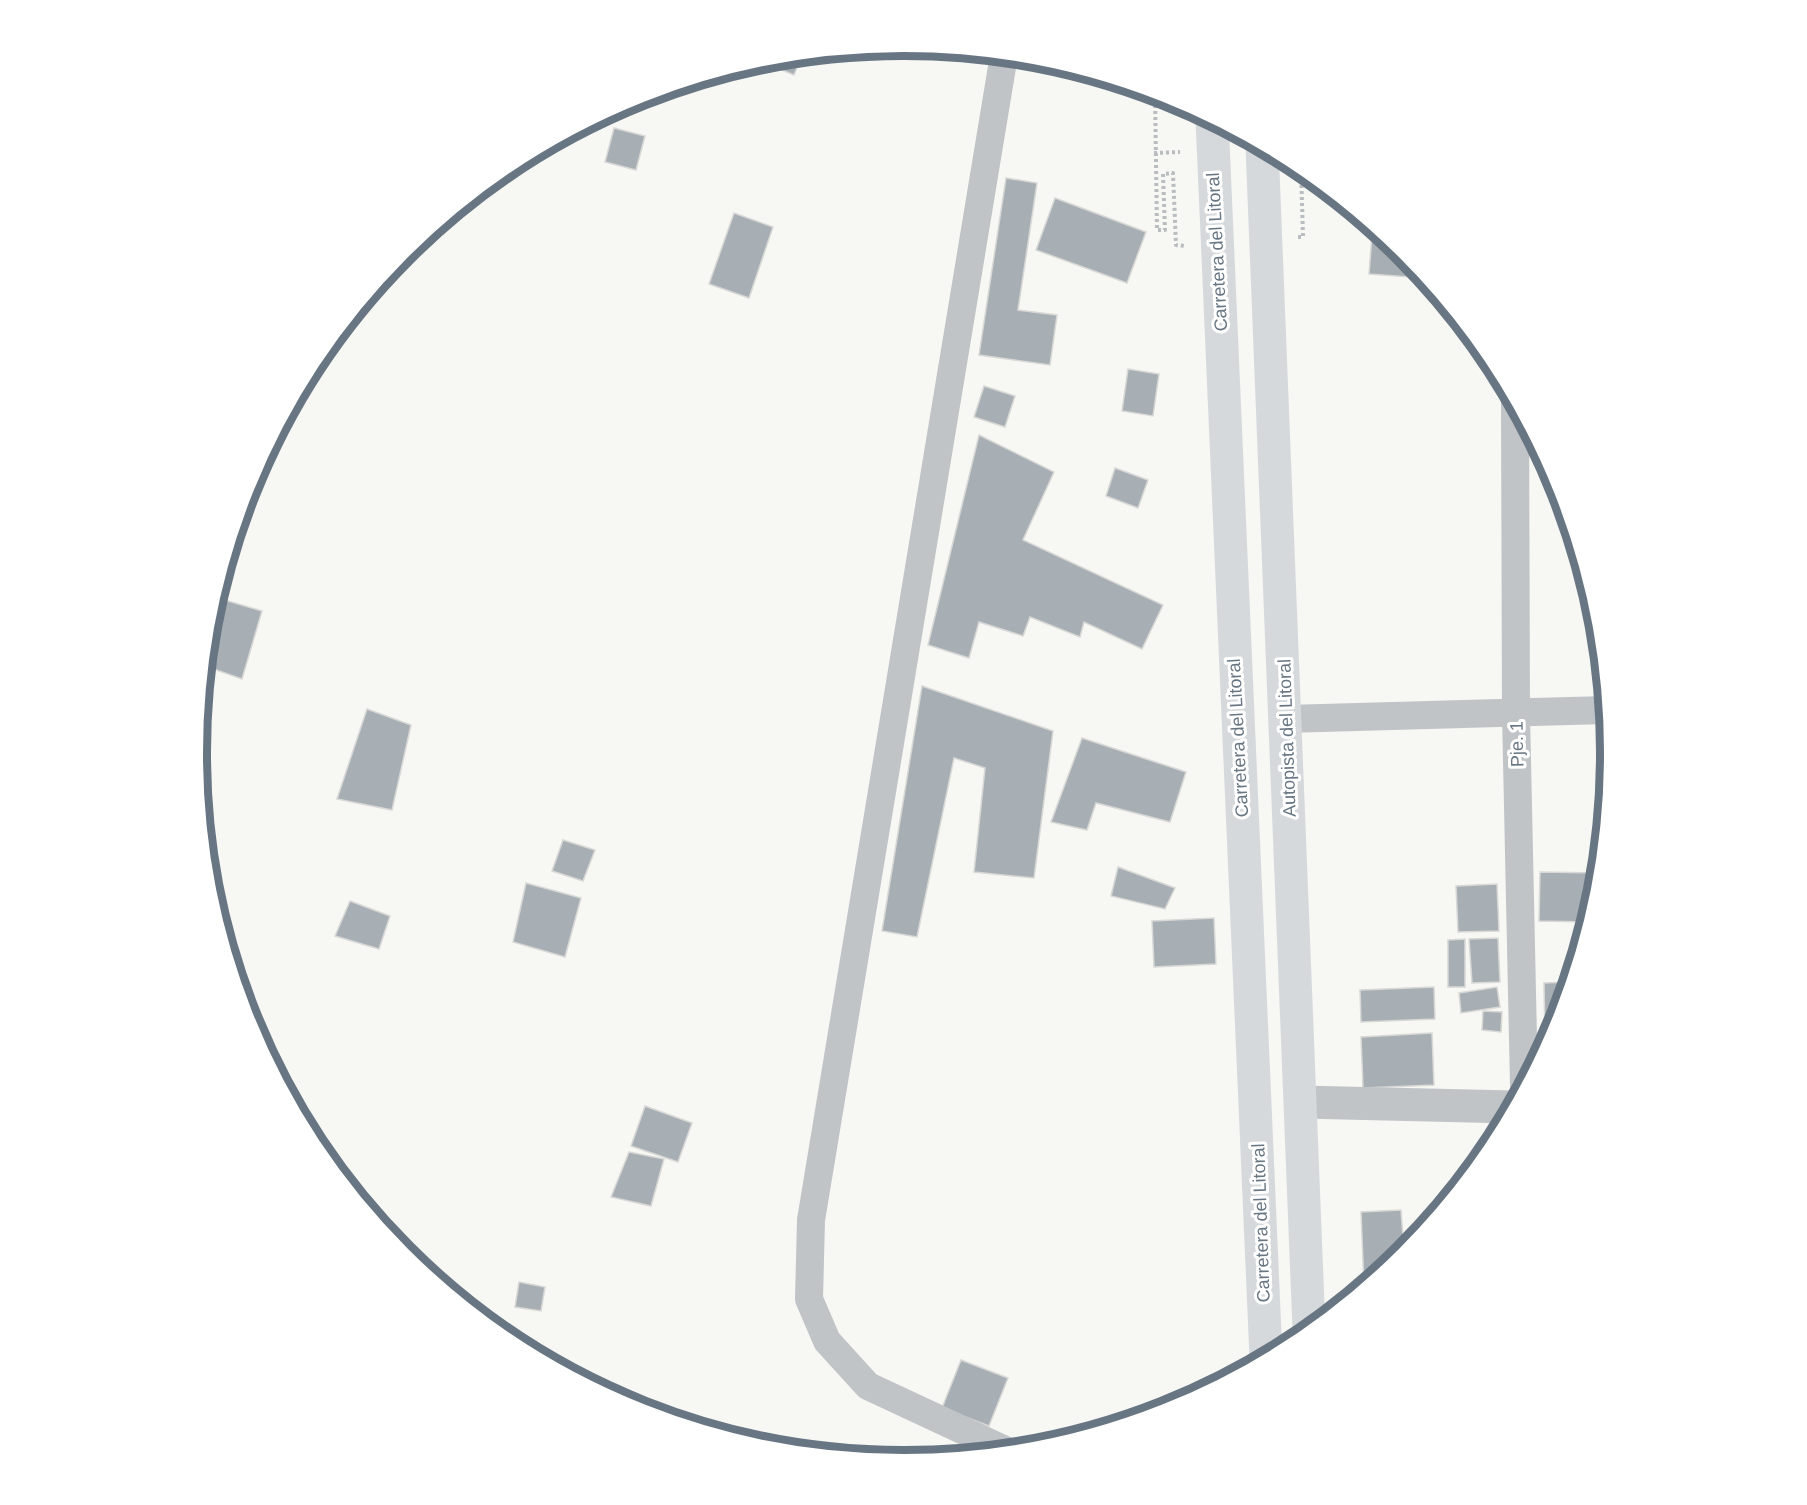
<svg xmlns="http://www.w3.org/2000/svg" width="1807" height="1505" font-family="Arial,sans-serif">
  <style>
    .building { fill: #a8afb4; stroke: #d8d8d6; stroke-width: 1.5 }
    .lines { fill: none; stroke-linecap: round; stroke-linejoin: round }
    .path { stroke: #babdbf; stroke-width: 4; stroke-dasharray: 3 3; stroke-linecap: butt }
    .minor { stroke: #c0c4c7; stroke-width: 28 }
    .tertiary { stroke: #c0c4c7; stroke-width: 33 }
    .primary { stroke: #d5d9dc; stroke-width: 33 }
    .labels { text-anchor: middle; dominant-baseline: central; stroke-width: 6; stroke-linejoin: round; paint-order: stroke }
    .street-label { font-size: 18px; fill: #687683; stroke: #fff }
    .rim { fill: none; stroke: #687683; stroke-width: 8 }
  </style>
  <rect width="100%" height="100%" fill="#f7f7f4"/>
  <g class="building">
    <polygon points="802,55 794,75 768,64 771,58"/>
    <polygon points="614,128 645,136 636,170 605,162"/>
    <polygon points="1006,178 1037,183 1018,310 1057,315 1050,365 979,355"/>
    <polygon points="1055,198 1146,232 1127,283 1036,250"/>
    <polygon points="734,213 773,227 749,298 709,284"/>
    <polygon points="1372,235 1384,236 1404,252 1411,261 1410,277 1369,274"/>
    <polygon points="1128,369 1159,374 1153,416 1122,411"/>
    <polygon points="984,386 1015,396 1005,427 974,417"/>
    <polygon points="979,435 1054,472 1023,540 1163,605 1142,649 1084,622 1080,637 1030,617 1023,636 979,622 969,658 928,645"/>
    <polygon points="1115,468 1148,480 1138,508 1106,496"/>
    <polygon points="218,598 262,611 242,679 205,666 209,623"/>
    <polygon points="922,686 1053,731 1034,878 974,872 985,768 954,758 917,937 882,931"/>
    <polygon points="367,709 411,725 392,810 337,799"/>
    <polygon points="1082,738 1186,772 1170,822 1096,803 1087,830 1051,822"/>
    <polygon points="563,840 595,850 583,881 552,871"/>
    <polygon points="1118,867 1175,888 1165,909 1111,896"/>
    <polygon points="1540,872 1599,873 1597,891 1588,922 1539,921"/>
    <polygon points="526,883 581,898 565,957 513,942"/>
    <polygon points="1497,884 1499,931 1458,932 1456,886"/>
    <polygon points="350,901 390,916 379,949 335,936"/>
    <polygon points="1214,918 1216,964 1154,967 1152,921"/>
    <polygon points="1498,938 1500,982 1472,983 1469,939"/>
    <polygon points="1465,939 1465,987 1448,987 1448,940"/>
    <polygon points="1570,982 1557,1024 1545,1046 1544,983"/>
    <polygon points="1434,987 1435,1019 1361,1022 1360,990"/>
    <polygon points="1497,987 1500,1007 1461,1013 1459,993"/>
    <polygon points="1483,1011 1502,1012 1501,1032 1482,1030"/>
    <polygon points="1432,1033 1434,1085 1363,1088 1361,1037"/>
    <polygon points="645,1106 692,1123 678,1162 631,1146"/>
    <polygon points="629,1152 664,1159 651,1206 611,1197"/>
    <polygon points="1401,1210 1403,1237 1417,1237 1404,1253 1364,1286 1361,1212"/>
    <polygon points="519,1282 545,1287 541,1311 515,1307"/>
    <polygon points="961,1360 1008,1378 989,1426 942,1408"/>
  </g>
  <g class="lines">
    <g class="path">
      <polyline points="1155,93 1157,230 1165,230 1163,174 1173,173 1176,245 1185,246"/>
      <polyline points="1154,153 1180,152"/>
      <polyline points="1298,237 1303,237 1301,168"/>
    </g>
    <g class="minor">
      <polyline points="1004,55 811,1220 809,1299 827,1341 868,1386 1005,1450"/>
      <polyline points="1515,402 1516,714 1524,1085"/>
      <polyline points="1286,719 1607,710"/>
    </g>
    <polyline class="tertiary" points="1301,1102 1512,1107"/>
    <g class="primary">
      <polyline points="1212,119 1266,1357"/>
      <polyline points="1262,146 1309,1330"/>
    </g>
  </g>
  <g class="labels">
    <g class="street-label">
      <text transform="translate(1217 252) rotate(-93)">Carretera del Litoral</text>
      <text transform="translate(1238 738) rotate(-93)">Carretera del Litoral</text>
      <text transform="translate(1287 738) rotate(-92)">Autopista del Litoral</text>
      <text transform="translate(1517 744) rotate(-91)">Pje. 1</text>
      <text transform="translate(1261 1223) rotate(-92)">Carretera del Litoral</text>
    </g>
  </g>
  <path d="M0 0H1807V1505H0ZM903 56H904A696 696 0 0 1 1600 752V754A696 696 0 0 1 904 1450H903A696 696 0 0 1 207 754V752A696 696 0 0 1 903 56Z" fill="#fff" fill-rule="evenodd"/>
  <path class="rim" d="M903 56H904A696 696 0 0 1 1600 752V754A696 696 0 0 1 904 1450H903A696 696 0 0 1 207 754V752A696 696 0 0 1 903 56Z"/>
</svg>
